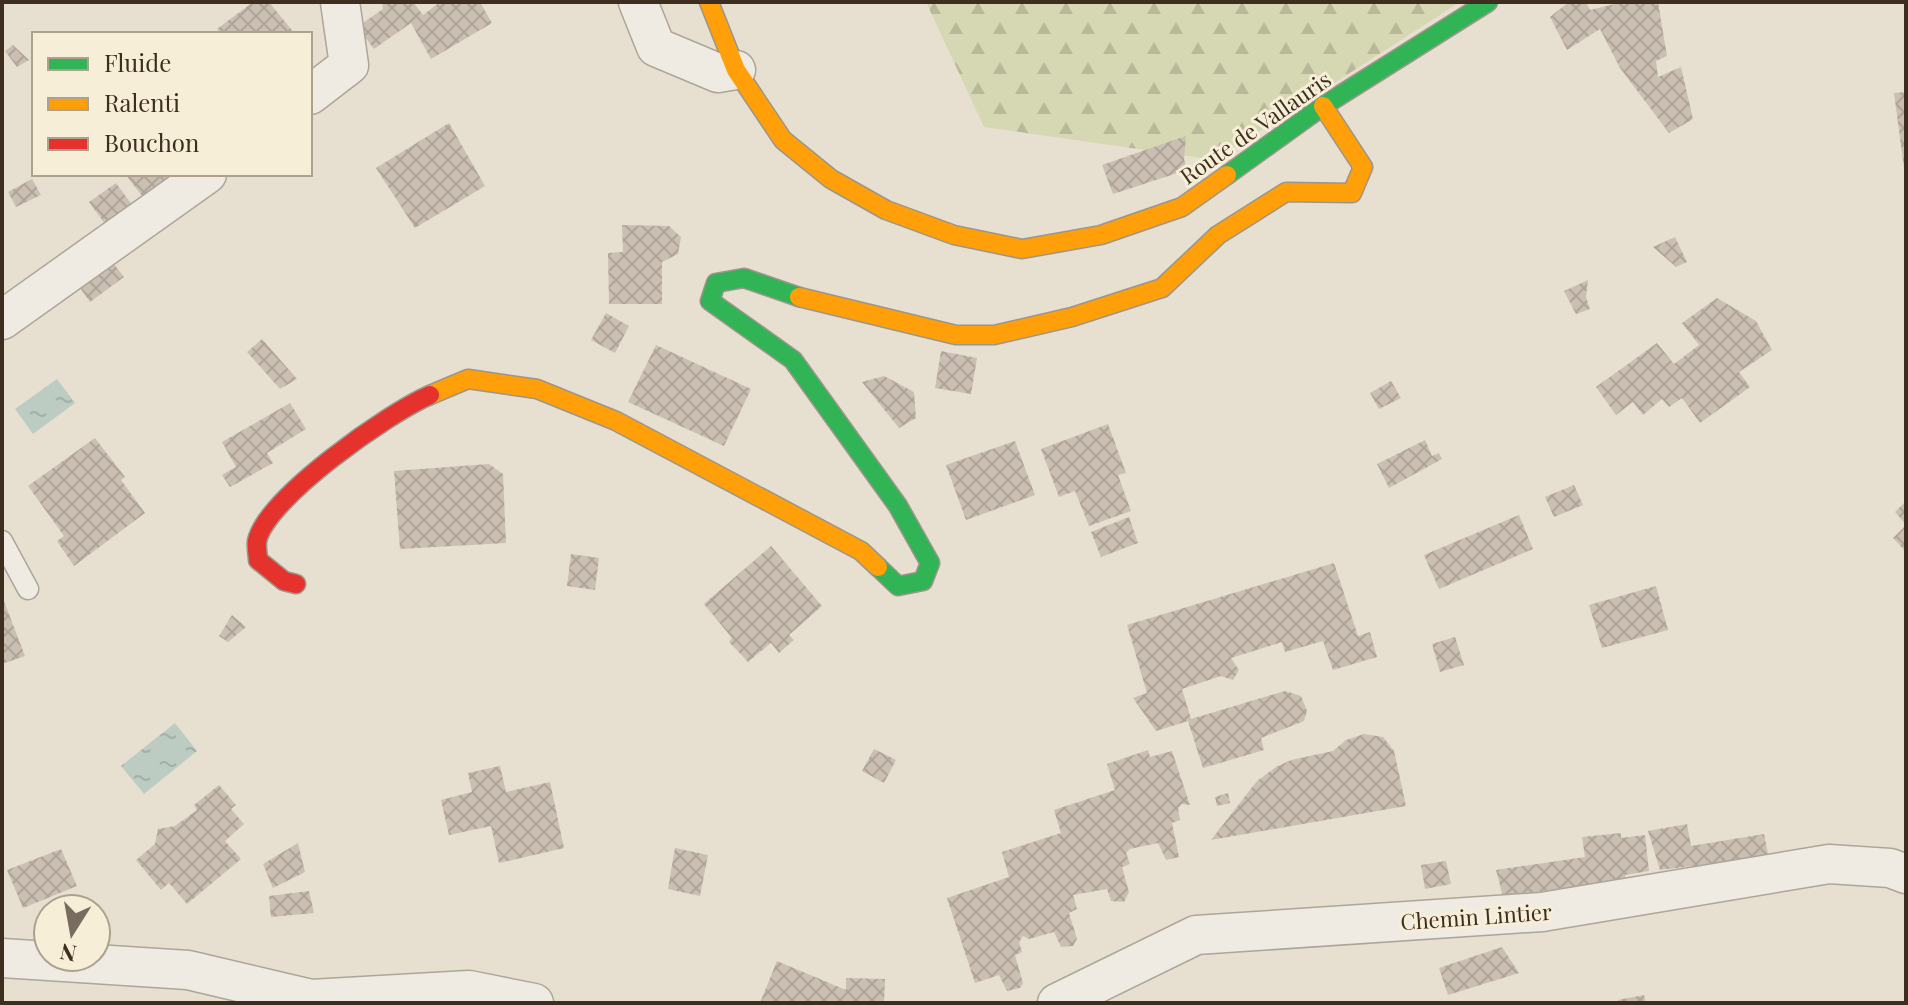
<svg xmlns="http://www.w3.org/2000/svg" width="1908" height="1005" font-family="'Playfair Display',serif">
  <style>
    .forest { fill: url(#forest-firs) }
    .water { fill: url(#water-ripples) }
    .building { fill: url(#building-cross-hatch) }
    .lines { fill: none; stroke-linecap: round; stroke-linejoin: round }
    .lane-casing { stroke: #ada599; stroke-width: 23 }
    .street-casing { stroke: #ada599; stroke-width: 41 }
    .fast-casing { stroke: #9c958a; stroke-width: 21 }
    .slow-casing { stroke: #9c958a; stroke-width: 21 }
    .jam-casing { stroke: #9c958a; stroke-width: 21 }
    .lane { stroke: #efebe3; stroke-width: 20 }
    .street { stroke: #efebe3; stroke-width: 38 }
    .fast { stroke: #30b455; stroke-width: 18 }
    .slow { stroke: #ff9f0a; stroke-width: 18 }
    .jam { stroke: #e5322d; stroke-width: 18 }
    .labels { text-anchor: middle; dominant-baseline: central; stroke-width: 6; stroke-linejoin: round; paint-order: stroke }
    .street-label { font-size: 22px; fill: #3d2e20; stroke: #f7eed8 }
  </style>
  <defs>
    <pattern id="forest-firs" width="22" height="20" patternUnits="userSpaceOnUse" patternTransform="scale(2)"><rect width="22" height="20" fill="#d6d7b3"/><path d="M5 1l3.5 6h-7zM16 11l3.5 6h-7z" fill="#b9b99a"/></pattern>
    <pattern id="water-ripples" width="26" height="14" patternUnits="userSpaceOnUse" patternTransform="scale(2)"><rect width="26" height="14" fill="#bcccc2"/><path d="M2 4q2-2 4 0t4 0M15 11q2-2 4 0t4 0" fill="none" stroke="#a2b0a6"/></pattern>
    <pattern id="building-cross-hatch" width="8" height="8" patternUnits="userSpaceOnUse" patternTransform="scale(2)"><rect width="8" height="8" fill="#cbbfb2"/><path d="M0 0l8 8M0 8l8-8" fill="none" stroke="#afa499"/></pattern>
  </defs>
  <rect width="100%" height="100%" fill="#e7e0d1"/>
  <polygon class="forest" points="926,2 1460,2 1215,160 984,127"/>
  <g class="water">
    <polygon points="57,379 75,403 33,434 15,409"/>
    <polygon points="175,723 197,751 144,794 121,766"/>
  </g>
  <g class="building">
    <polygon points="253,2 269,2 295,34 221,34 217,29"/>
    <polygon points="382,2 413,2 423,15 440,2 480,2 492,23 431,59 411,23 374,49 357,27 383,9"/>
    <polygon points="1569,2 1586,2 1590,10 1623,2 1658,2 1667,56 1656,61 1658,77 1681,67 1693,119 1669,133 1620,68 1600,29 1567,50 1550,17"/>
    <polygon points="13,45 29,60 17,67 5,51"/>
    <polygon points="1906,92 1906,168 1904,168 1894,93"/>
    <polygon points="449,123 485,186 415,228 376,168"/>
    <polygon points="1186,136 1184,159 1187,170 1113,194 1102,165"/>
    <polygon points="125,174 181,174 143,197"/>
    <polygon points="32,179 41,195 16,207 8,192"/>
    <polygon points="116,183 135,209 108,228 89,202"/>
    <polygon points="622,225 669,226 681,237 678,254 662,262 662,304 609,304 608,253 623,252"/>
    <polygon points="1675,237 1687,262 1676,267 1653,247"/>
    <polygon points="106,254 124,277 90,302 73,278"/>
    <polygon points="1588,280 1586,297 1590,309 1576,314 1564,291"/>
    <polygon points="1717,298 1756,321 1772,350 1739,372 1750,387 1700,423 1682,398 1669,407 1662,399 1643,415 1633,402 1616,415 1596,387 1657,343 1674,364 1699,345 1682,323"/>
    <polygon points="606,313 629,326 615,353 591,340"/>
    <polygon points="262,339 297,379 280,389 247,352"/>
    <polygon points="656,345 751,389 724,446 628,402"/>
    <polygon points="941,351 977,358 971,394 935,388"/>
    <polygon points="884,376 914,392 916,418 899,428 862,382"/>
    <polygon points="1391,381 1401,398 1379,409 1370,393"/>
    <polygon points="290,403 306,429 267,453 273,463 230,487 222,475 236,467 222,442"/>
    <polygon points="1108,424 1126,473 1118,475 1131,511 1089,526 1075,491 1059,497 1041,449"/>
    <polygon points="95,438 125,477 121,480 145,513 74,566 57,541 64,536 28,486"/>
    <polygon points="1425,440 1432,456 1439,453 1442,459 1389,488 1377,464"/>
    <polygon points="1015,441 1035,495 966,520 946,465"/>
    <polygon points="489,464 503,474 506,543 400,549 394,471"/>
    <polygon points="1574,485 1583,505 1554,517 1545,497"/>
    <polygon points="1906,501 1906,552 1893,538 1906,525 1895,512"/>
    <polygon points="1519,515 1533,549 1439,589 1424,555"/>
    <polygon points="1129,517 1138,543 1101,557 1091,532"/>
    <polygon points="771,546 822,606 789,635 794,640 779,653 771,643 748,662 729,642 732,638 704,604"/>
    <polygon points="571,554 599,558 595,590 567,586"/>
    <polygon points="1334,563 1358,636 1370,632 1377,657 1333,670 1323,641 1285,652 1282,642 1231,658 1239,670 1233,680 1221,676 1182,689 1191,719 1285,691 1301,696 1307,711 1304,721 1261,738 1264,750 1203,768 1188,721 1156,731 1133,698 1147,693 1127,625"/>
    <polygon points="1656,586 1668,630 1602,648 1589,605"/>
    <polygon points="2,596 25,656 2,664"/>
    <polygon points="232,615 246,627 228,642 219,636"/>
    <polygon points="1455,637 1464,665 1440,672 1432,644"/>
    <polygon points="1364,734 1383,737 1394,751 1406,806 1211,840 1257,781 1276,767 1291,760 1333,751 1346,740"/>
    <polygon points="874,749 896,760 884,783 862,771"/>
    <polygon points="1148,750 1150,757 1172,751 1190,805 1182,804 1178,808 1180,820 1172,823 1179,857 1166,860 1158,843 1130,849 1126,853 1130,864 1122,867 1129,892 1124,902 1111,901 1107,889 1073,895 1077,909 1069,913 1077,939 1073,946 1061,947 1054,932 1029,939 1023,936 1019,942 1022,952 1015,955 1023,983 1020,988 1007,991 999,975 975,983 947,898 1009,877 1002,852 1061,833 1054,810 1115,790 1107,764"/>
    <polygon points="500,766 506,792 550,782 564,848 499,863 491,826 449,835 441,800 472,792 468,773"/>
    <polygon points="219,785 236,805 231,809 244,824 225,841 241,859 187,904 169,883 161,890 136,860 155,844 158,829 175,826 197,810 194,805"/>
    <polygon points="1228,793 1230,803 1217,806 1215,797"/>
    <polygon points="1687,824 1691,846 1764,834 1769,859 1694,876 1692,866 1660,870 1648,831"/>
    <polygon points="1621,833 1621,838 1645,835 1649,871 1625,875 1625,879 1503,897 1496,870 1585,857 1582,837"/>
    <polygon points="298,843 305,872 273,888 263,864"/>
    <polygon points="675,848 708,855 700,896 668,889"/>
    <polygon points="61,849 77,886 23,908 7,870"/>
    <polygon points="1446,861 1451,884 1425,889 1421,865"/>
    <polygon points="309,891 314,913 271,917 269,896"/>
    <polygon points="1502,947 1519,973 1448,995 1439,968"/>
    <polygon points="777,961 846,990 846,978 885,979 884,1003 760,1003"/>
    <polygon points="1644,995 1646,1003 1619,1003 1618,1000"/>
  </g>
  <g class="lines">
    <defs>
      <polyline id="lane" points="2,541 28,589"/>
      <g id="street">
        <polyline points="638,2 656,47 718,73 736,70"/>
        <polyline points="310,95 349,65 340,2"/>
        <polyline points="2,320 207,174"/>
        <polyline points="2,958 188,970 311,999 469,990 534,1003"/>
        <polyline points="1057,1003 1196,935 1542,912 1829,864 1890,868 1906,874"/>
      </g>
      <g id="fast">
        <polyline points="1227,175 1323,106 1488,2"/>
        <polyline points="799,297 744,278 716,283 710,301 793,360 898,506 930,563 923,581 898,586 878,567"/>
      </g>
      <g id="slow">
        <polyline points="709,2 736,70 783,140 831,179 886,210 954,235 1022,249 1101,235 1182,207 1227,175"/>
        <polyline points="799,297 956,335 994,335 1072,317 1162,288 1218,235 1286,192 1352,193 1363,167 1323,106"/>
        <polyline points="430,395 468,379 537,389 616,421 861,551 878,567"/>
      </g>
      <path id="jam" d="M296,584L284,581L258,560C258,555 256,547 257,541C266,498 390,412 430,395"/>
    </defs>
    <use href="#lane" class="lane-casing"/>
    <use href="#street" class="street-casing"/>
    <use href="#fast" class="fast-casing"/>
    <use href="#slow" class="slow-casing"/>
    <use href="#jam" class="jam-casing"/>
    <use href="#lane" class="lane"/>
    <use href="#street" class="street"/>
    <use href="#fast" class="fast"/>
    <use href="#slow" class="slow"/>
    <use href="#jam" class="jam"/>
  </g>
  <g class="labels">
    <g class="street-label">
      <text transform="translate(1255 127) rotate(-35)">Route de Vallauris</text>
      <text transform="translate(1476 916) rotate(-4)">Chemin Lintier</text>
    </g>
  </g>
  <rect width="1908" height="1005" fill="none" stroke="#3d2e20" stroke-width="8"/>
  <rect x="32" y="32" width="280" height="144" fill="#f7eed8" stroke="#ada18e" stroke-width="2"/>
  <rect x="48" y="58" width="40" height="12" fill="#30b455" stroke="#ada18e" stroke-width="2"/>
  <text x="104" y="72" font-size="24" fill="#3d2e20">Fluide</text>
  <rect x="48" y="98" width="40" height="12" fill="#ff9f0a" stroke="#ada18e" stroke-width="2"/>
  <text x="104" y="112" font-size="24" fill="#3d2e20">Ralenti</text>
  <rect x="48" y="138" width="40" height="12" fill="#e5322d" stroke="#ada18e" stroke-width="2"/>
  <text x="104" y="152" font-size="24" fill="#3d2e20">Bouchon</text>
  <g transform="translate(72 933) rotate(191)"><circle r="38" fill="#f7eed8" stroke="#ada18e" stroke-width="2"/>
  <path d="M0-6L14 30L0 20L-14 30Z" fill="#786c5e"/>
  <text y="-12" font-size="22" font-weight="bold" text-anchor="middle" fill="#3d2e20">N</text>
  </g>
</svg>
